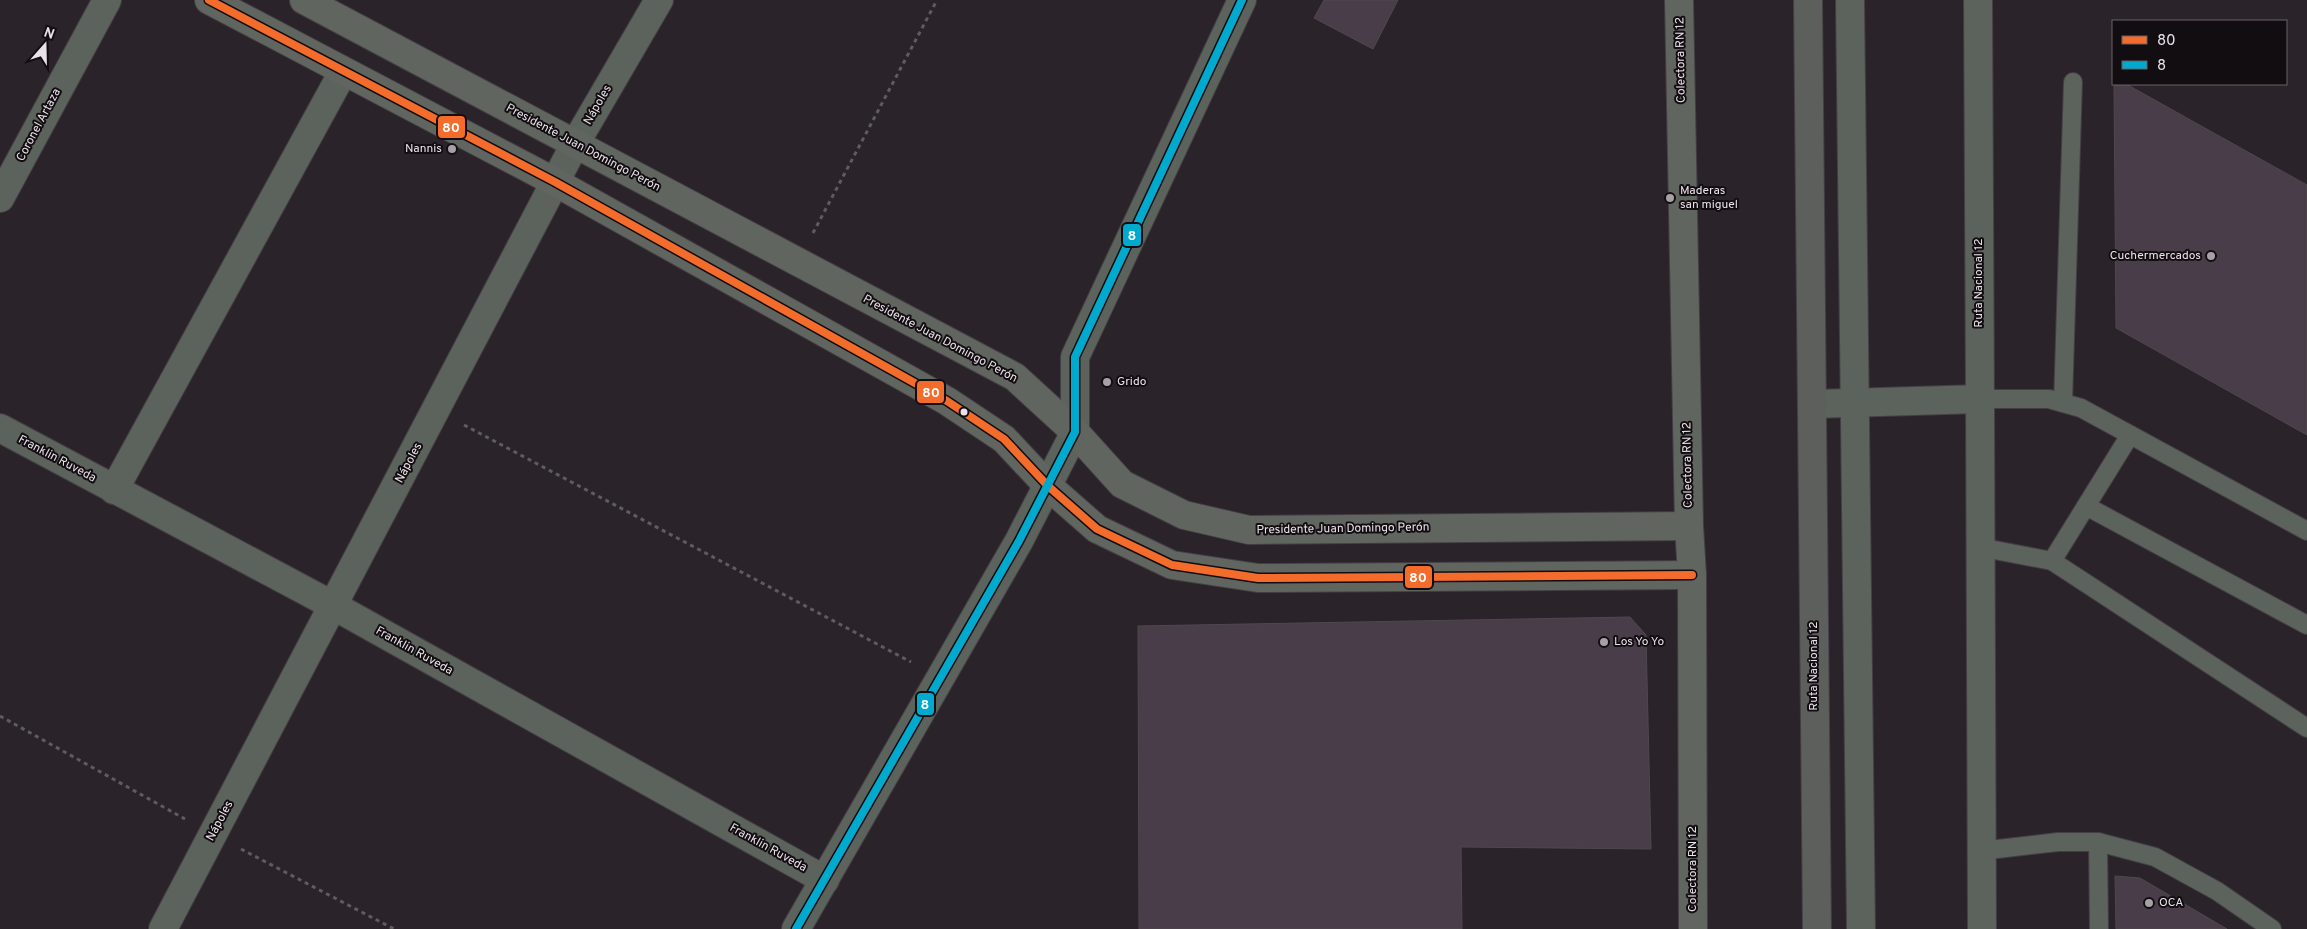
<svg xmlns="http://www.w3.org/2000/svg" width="2307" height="929" font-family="Overpass,sans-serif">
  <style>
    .building { fill: #483d48; stroke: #4e494e }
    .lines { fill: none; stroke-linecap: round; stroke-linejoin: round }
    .lane-casing { stroke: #443f44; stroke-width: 20 }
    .street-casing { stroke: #443f44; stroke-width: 30 }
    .secondary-casing { stroke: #443f44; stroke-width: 30 }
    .highway-casing { stroke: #443f44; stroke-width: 30 }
    .path { stroke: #5d5d5d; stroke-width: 3; stroke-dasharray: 4 4; stroke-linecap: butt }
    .lane { stroke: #5c625c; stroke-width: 18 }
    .street { stroke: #5c625c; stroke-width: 28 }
    .secondary { stroke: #60655f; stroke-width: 28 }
    .highway { stroke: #5c5f5c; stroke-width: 28 }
    .bus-1-casing { stroke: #120d11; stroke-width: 11 }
    .bus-2-casing { stroke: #120d11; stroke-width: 11 }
    .bus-1 { stroke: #f36c2b; stroke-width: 8 }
    .bus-2 { stroke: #00a9ce; stroke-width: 8 }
    .poi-dot { fill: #a7a0a6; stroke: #120d11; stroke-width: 2 }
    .bus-dot { fill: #eae2e9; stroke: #120d11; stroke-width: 2 }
    .labels { text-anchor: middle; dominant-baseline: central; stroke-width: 4; stroke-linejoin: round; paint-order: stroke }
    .street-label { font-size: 12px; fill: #eae2e9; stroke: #120d11 }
    .poi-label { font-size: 12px; fill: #eae2e9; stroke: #120d11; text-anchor: start }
    .line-badge { stroke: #120d11; stroke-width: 2 }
    .badge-label { font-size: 14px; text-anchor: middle; font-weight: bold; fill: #fff }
  </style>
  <rect width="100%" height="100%" fill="#2a242a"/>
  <g class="building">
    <polygon points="1324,0 1398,0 1373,49 1314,18"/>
    <polygon points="2114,84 2126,84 2307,185 2307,435 2116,328"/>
    <polygon points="1630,617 1646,635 1651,849 1461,847 1462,929 1139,929 1138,626"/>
    <polygon points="2115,876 2140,878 2227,929 2116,929"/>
  </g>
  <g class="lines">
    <defs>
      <g id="lane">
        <polyline points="1980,399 2049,399 2081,408 2307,531"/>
        <polyline points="2063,403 2073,82"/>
        <polyline points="2086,506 2307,625"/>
        <polyline points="1979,547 2052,561 2307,728"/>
        <polyline points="2052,561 2130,435"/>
        <polyline points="2098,842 2099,929"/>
        <polyline points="1980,851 2058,842 2098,842 2155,857 2217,891 2272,929"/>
      </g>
      <g id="street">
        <polyline points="1850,0 1861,929"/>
        <polyline points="0,198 107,0"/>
        <polyline points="1980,399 1982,929"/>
        <polyline points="1813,404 1980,399 1978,0"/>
        <polyline points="0,428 334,606 825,880"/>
        <polyline points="114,490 343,72"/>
        <polyline points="163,929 575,144 659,0"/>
        <polyline points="796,929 1019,541 1075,432 1075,357 1242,0"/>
      </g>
      <g id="secondary">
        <polyline points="209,0 555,182 947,401 1004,439 1048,486 1097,529 1172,565 1258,578 1692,575"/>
        <polyline points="304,0 1015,377 1075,432 1122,484 1184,515 1249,530 1689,526"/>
        <polyline points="1679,0 1689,526 1692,575 1693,929"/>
      </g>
      <polyline id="highway" points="1808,0 1817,929"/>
    </defs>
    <use href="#lane" class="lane-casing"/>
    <use href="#street" class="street-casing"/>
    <use href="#secondary" class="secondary-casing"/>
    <use href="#highway" class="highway-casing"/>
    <g class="path">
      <polyline points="813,233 937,0"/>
      <polyline points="464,425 911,662"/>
      <polyline points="0,716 185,819"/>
      <polyline points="241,849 394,929"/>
    </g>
    <use href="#lane" class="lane"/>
    <use href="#street" class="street"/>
    <use href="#secondary" class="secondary"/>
    <use href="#highway" class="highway"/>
    <defs>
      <polyline id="bus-1" points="209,0 555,182 947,401 1004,439 1048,486 1097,529 1172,565 1258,578 1692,575"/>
      <polyline id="bus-2" points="796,929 1019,541 1075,432 1075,357 1242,0"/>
    </defs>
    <use href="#bus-1" class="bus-1-casing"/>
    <use href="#bus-2" class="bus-2-casing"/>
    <use href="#bus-1" class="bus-1"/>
    <use href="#bus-2" class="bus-2"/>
  </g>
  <g class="poi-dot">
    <circle cx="452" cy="149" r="5"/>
    <circle cx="1670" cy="198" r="5"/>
    <circle cx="2211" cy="256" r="5"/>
    <circle cx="1107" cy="382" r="5"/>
    <circle cx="1604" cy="642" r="5"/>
    <circle cx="2149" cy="903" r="5"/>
  </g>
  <circle class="bus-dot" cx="964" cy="412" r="4.5"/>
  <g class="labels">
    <g class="street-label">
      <text transform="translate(1681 60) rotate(-91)">Colectora RN 12</text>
      <text transform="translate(598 105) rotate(-60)">Nápoles</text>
      <text transform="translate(39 125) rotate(-62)">Coronel Artaza</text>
      <text transform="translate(583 148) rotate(28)">Presidente Juan Domingo Perón</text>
      <text transform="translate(1979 283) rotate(-90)">Ruta Nacional 12</text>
      <text transform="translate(940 339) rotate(28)">Presidente Juan Domingo Perón</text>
      <text transform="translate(57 459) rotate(28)">Franklin Ruveda</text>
      <text transform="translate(409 463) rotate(-62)">Nápoles</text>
      <text transform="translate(1688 465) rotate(-91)">Colectora RN 12</text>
      <text transform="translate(1343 529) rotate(-1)">Presidente Juan Domingo Perón</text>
      <text transform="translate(414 651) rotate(29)">Franklin Ruveda</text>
      <text transform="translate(1814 666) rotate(-90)">Ruta Nacional 12</text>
      <text transform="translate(220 821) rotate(-62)">Nápoles</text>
      <text transform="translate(768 848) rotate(29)">Franklin Ruveda</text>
      <text transform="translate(1693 869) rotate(-90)">Colectora RN 12</text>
    </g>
    <g class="poi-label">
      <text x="442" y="149" text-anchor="end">Nannis</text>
      <text x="1680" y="191">Maderas<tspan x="1680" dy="14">san miguel</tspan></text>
      <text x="2201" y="256" text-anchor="end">Cuchermercados</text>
      <text x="1117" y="382">Grido</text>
      <text x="1614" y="642">Los Yo Yo</text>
      <text x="2159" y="903">OCA</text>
    </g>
  </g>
  <g class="line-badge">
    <rect x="437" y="115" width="29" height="24" rx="5" fill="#f36c2b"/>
    <rect x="1122" y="223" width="20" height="24" rx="5" fill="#00a9ce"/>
    <rect x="916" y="380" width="29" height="24" rx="5" fill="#f36c2b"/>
    <rect x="1404" y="565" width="29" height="24" rx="5" fill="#f36c2b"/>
    <rect x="916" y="692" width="19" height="24" rx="5" fill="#00a9ce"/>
  </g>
  <g class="badge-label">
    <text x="451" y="132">80</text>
    <text x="1132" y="240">8</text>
    <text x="931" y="397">80</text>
    <text x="1418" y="582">80</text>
    <text x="925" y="709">8</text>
  </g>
  <rect x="2112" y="20" width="175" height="65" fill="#120d11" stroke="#686267"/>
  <rect x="2122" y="36" width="25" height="8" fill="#f36c2b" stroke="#686267"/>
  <text x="2157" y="45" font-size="15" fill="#eae2e9">80</text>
  <rect x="2122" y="61" width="25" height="8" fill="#00a9ce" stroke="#686267"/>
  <text x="2157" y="70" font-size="15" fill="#eae2e9">8</text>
  <g transform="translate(45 45) rotate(20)" stroke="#120d11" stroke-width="4" paint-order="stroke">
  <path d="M0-4L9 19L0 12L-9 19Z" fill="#eae2e9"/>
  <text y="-8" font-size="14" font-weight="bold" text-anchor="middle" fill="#eae2e9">N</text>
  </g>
</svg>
